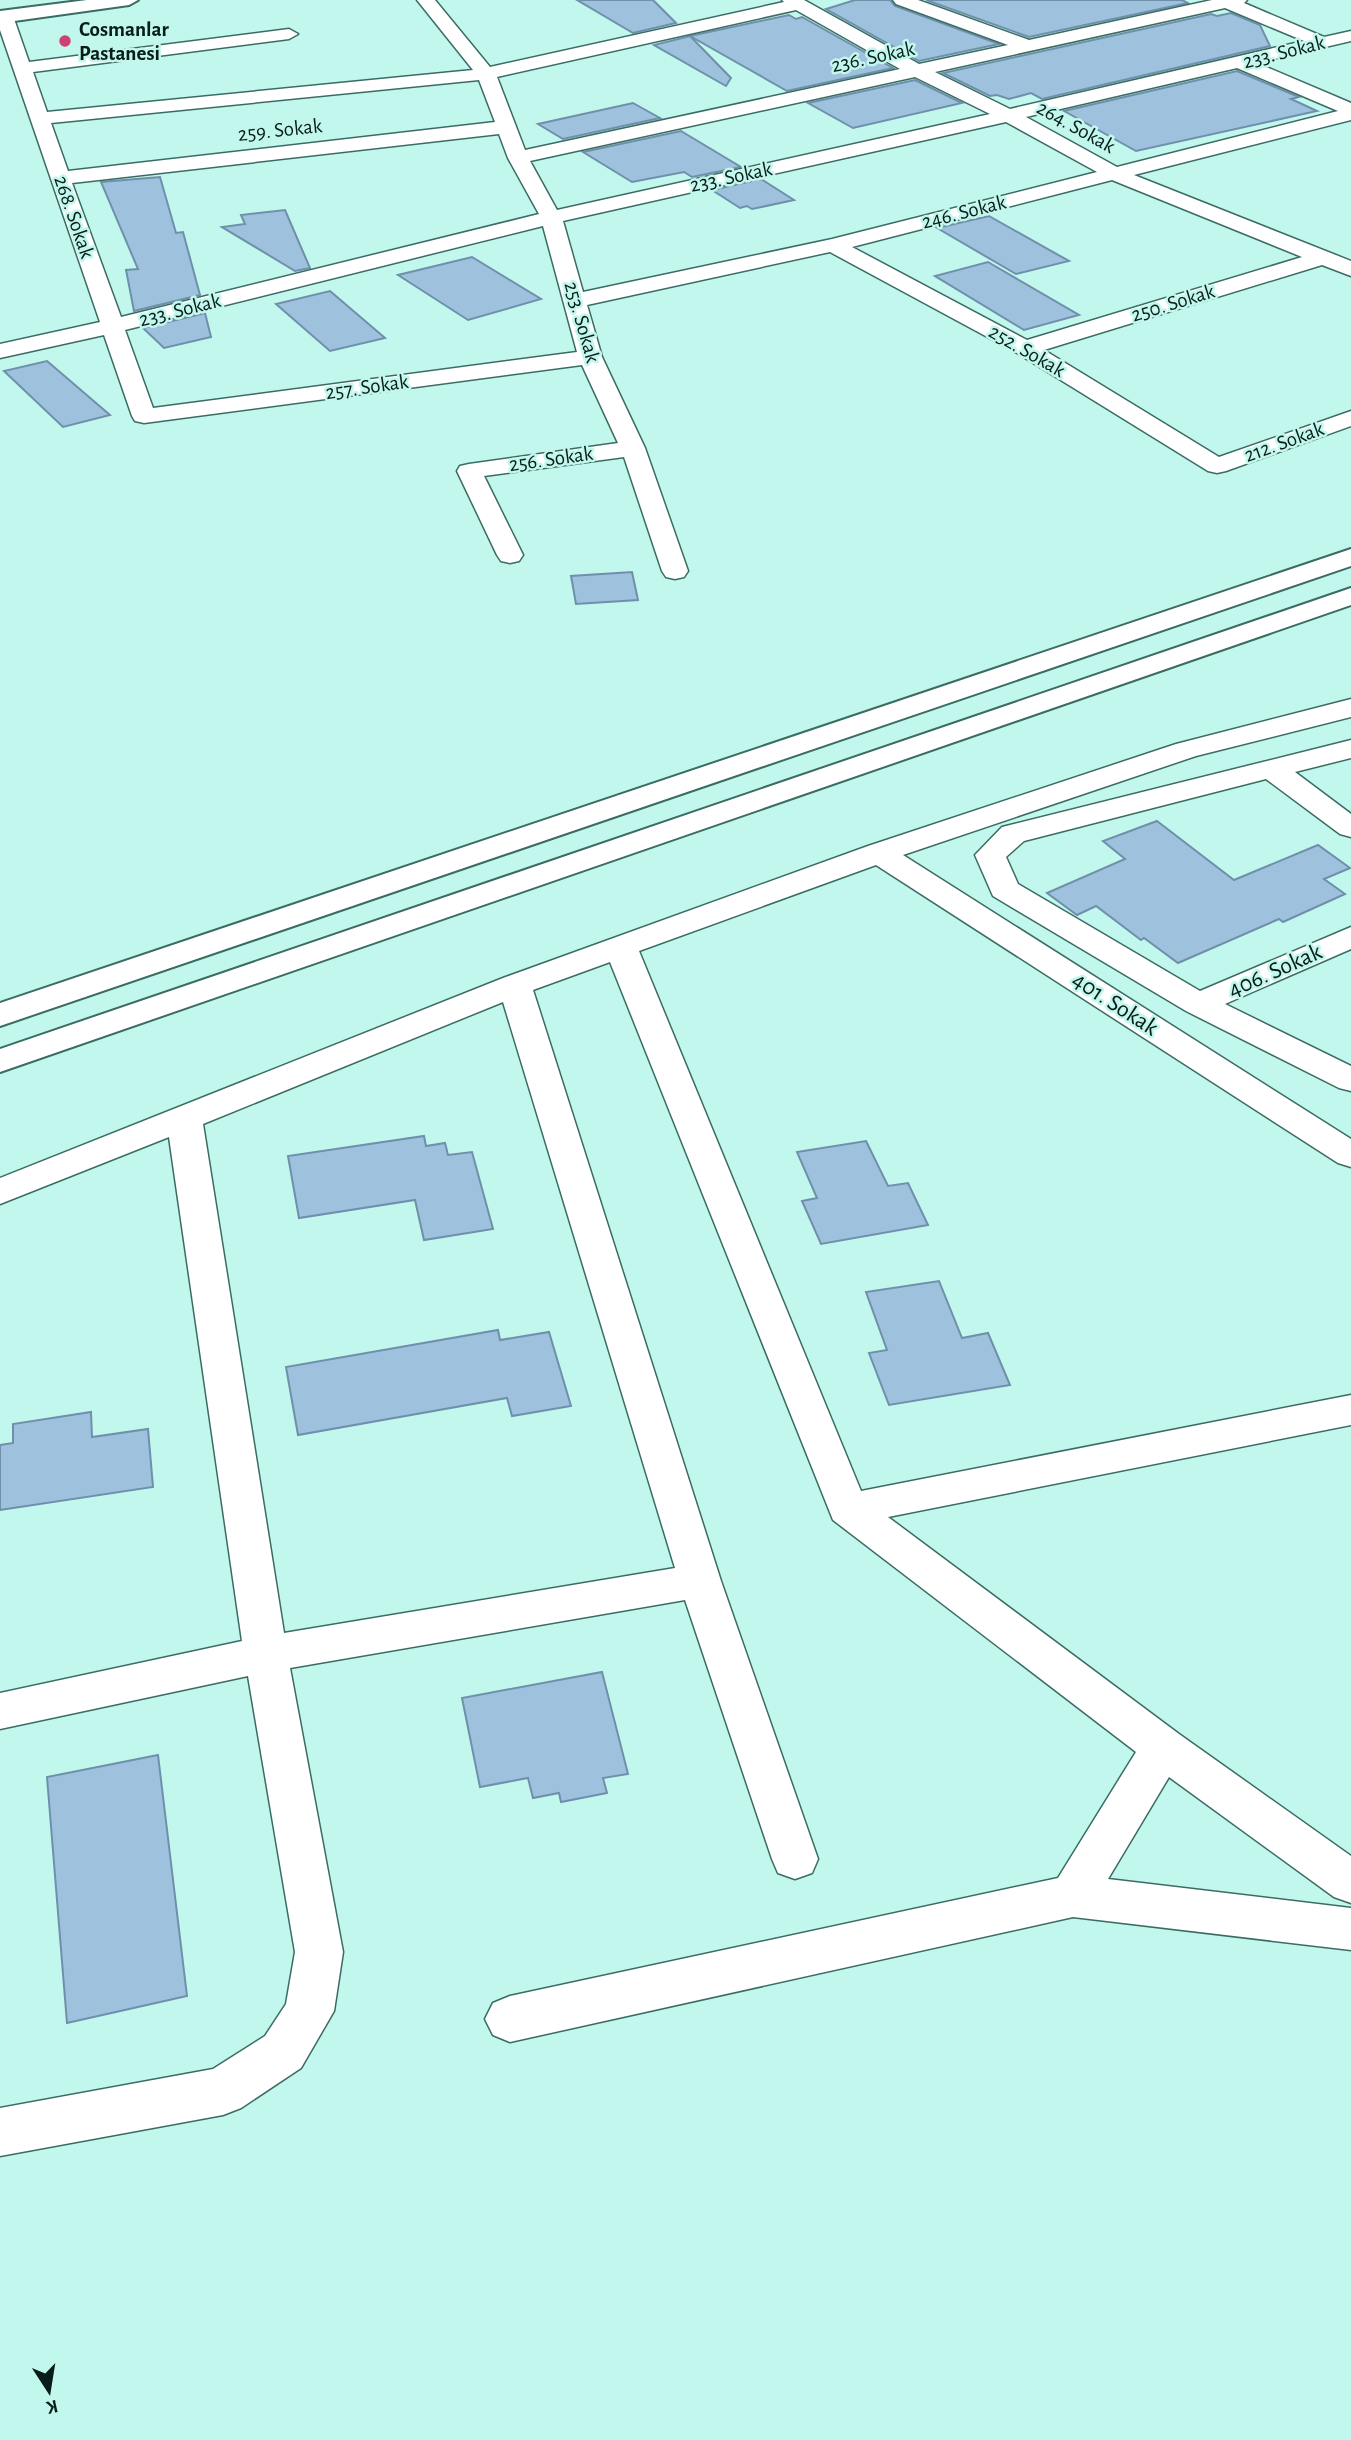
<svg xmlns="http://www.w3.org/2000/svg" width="1351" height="2440" font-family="'Alegreya Sans',sans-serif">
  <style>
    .building { fill: #9ec1dd; stroke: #6f90ab; stroke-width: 2 }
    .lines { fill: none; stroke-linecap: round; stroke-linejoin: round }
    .street-casing { stroke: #3b6c64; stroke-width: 3 }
    .secondary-casing { stroke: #3b6c64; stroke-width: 4 }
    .highway-casing { stroke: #3b6c64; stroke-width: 4 }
    .street { fill: #fff; fill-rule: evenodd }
    .secondary { fill: #fff; fill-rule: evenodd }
    .highway { fill: #fff; fill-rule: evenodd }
    .poi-dot { fill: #cd4173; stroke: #c2f7ed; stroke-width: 2.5 }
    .labels { text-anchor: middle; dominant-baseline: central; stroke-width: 5; stroke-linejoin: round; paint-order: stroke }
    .far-poi-label { font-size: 21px; font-weight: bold; fill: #081c19; stroke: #c2f7ed; text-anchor: start }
    .far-street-label { font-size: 21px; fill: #081c19; stroke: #c2f7ed }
    .street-label { font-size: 24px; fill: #081c19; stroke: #c2f7ed }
  </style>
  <rect width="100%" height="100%" fill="#c2f7ed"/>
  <g class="building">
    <polygon points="577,0 653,0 676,23 633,33"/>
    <polygon points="855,0 890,0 895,6 999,44 919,61 826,9"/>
    <polygon points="926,0 1182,0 1188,3 1029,37"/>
    <polygon points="1231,13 1260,25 1270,46 1042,99 1031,93 1009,99 997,95 990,96 943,73 1211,14 1217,16"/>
    <polygon points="789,15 796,19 802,17 893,68 787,91 690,36"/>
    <polygon points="690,36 731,78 726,86 654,45"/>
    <polygon points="1237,71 1299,97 1291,99 1317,111 1136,151 1064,111"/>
    <polygon points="915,80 962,103 853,128 808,103"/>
    <polygon points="633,103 660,118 563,139 538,124"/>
    <polygon points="681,131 741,167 692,177 684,172 632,182 583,152"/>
    <polygon points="160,177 176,233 183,232 200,295 134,311 126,270 138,269 101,182"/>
    <polygon points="761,179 794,200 752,209 747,206 740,208 712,190"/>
    <polygon points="285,210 310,268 295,271 222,227 245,224 241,215"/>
    <polygon points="989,216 1069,261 1016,274 937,228"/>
    <polygon points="472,257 541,299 468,320 398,275"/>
    <polygon points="988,262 1079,315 1024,330 935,276"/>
    <polygon points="330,291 385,338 330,351 276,304"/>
    <polygon points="205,313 211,337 164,348 143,328"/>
    <polygon points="47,361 110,415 63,427 4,371"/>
    <polygon points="632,572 638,600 576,604 571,576"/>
    <polygon points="1157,821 1234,880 1318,845 1350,868 1324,879 1345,894 1283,922 1279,919 1178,963 1144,938 1141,940 1096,906 1077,915 1047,893 1125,859 1103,841"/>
    <polygon points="424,1136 426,1146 445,1143 448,1155 472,1152 493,1229 424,1240 415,1200 299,1218 288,1156"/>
    <polygon points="866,1141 888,1186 908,1183 928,1225 821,1244 802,1201 817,1198 797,1152"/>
    <polygon points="939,1281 962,1338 988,1333 1010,1385 889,1405 869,1353 887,1350 866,1292"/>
    <polygon points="498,1330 500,1340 549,1332 571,1406 512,1416 507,1398 298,1435 286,1367"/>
    <polygon points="91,1412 92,1437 148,1429 153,1487 0,1510 0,1445 13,1443 13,1424"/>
    <polygon points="602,1672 628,1774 603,1778 607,1793 561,1802 559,1793 533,1798 528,1778 480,1787 462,1698"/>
    <polygon points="158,1755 187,1996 67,2023 47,1777"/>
  </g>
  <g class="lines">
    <defs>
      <g id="street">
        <path d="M417,0H435L490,67L784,2L782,0H804L919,64L1008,45L896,4L893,0H918L1029,40L1212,0H1247L1244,3L1324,37L1351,31V41L1257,63L1351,103V120L1134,175L1351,261V276L1322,265L1044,350L1219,457L1351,411V426L1226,471L1217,473L1208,471L1017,353L830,252L587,305L602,357L645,448L688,571L684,577L675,579L666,577L662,571L624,457L484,476L523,555L519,561L510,563L501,561L497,555L457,471L460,466L469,464L618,443L582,365L144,423L135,421L132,416L104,335L0,358V344L100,322L0,30V12H10L13,16L29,62L289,29L298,34L289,39L33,72L47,112L473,70ZM1225,8L1304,41L1010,109L935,72ZM796,10L900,69L525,150L497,77ZM1237,68L1338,111L1117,167L1026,117ZM915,77L990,114L557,210L530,161ZM479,80L495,122L68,171L51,123ZM1006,122L1097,172L832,239L583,292L563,221ZM499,134L508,158L539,214L121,317L72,183ZM1112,180L1302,257L1027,340L852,247ZM543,226L577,352L153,408L125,330Z"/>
        <path d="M1351,699V717L1196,756L903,855L1351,1139V1167L1338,1163L876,865L639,951L861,1491L1351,1395V1425L888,1517L1179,1734L1351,1856V1903L1334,1897L1169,1777L1108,1879L1351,1908V1950L1073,1917L510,2042L493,2035L485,2019L493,2003L510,1996L1058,1878L1136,1752L833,1520L610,962L533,990L721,1581L818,1859L812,1873L795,1879L778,1873L772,1859L685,1600L290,1668L343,1952L334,2011L301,2068L241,2108L223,2115L0,2156V2108L213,2069L265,2036L286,2004L295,1952L248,1676L0,1729V1693L242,1641L169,1137L0,1204V1178L503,978L868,846L1176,744ZM503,1002L675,1568L284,1633L203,1124Z"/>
        <polygon points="1351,740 1351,758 1295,772 1351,814 1351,837 1340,834 1266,779 1024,841 1006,857 1018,884 1200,991 1351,927 1351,949 1225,1004 1351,1066 1351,1091 1339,1088 1186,1011 993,896 975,855 1002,827"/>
      </g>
      <polygon id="secondary" points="87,0 138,0 129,5 0,23 0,11"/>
      <g id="highway">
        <polygon points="1351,549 1351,566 0,1026 0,1003"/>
        <polygon points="1351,588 1351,605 0,1072 0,1049"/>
      </g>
    </defs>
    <use href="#street" class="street-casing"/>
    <use href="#secondary" class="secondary-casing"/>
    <use href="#highway" class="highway-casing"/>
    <use href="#street" class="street"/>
    <use href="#secondary" class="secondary"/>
    <use href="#highway" class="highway"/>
  </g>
  <circle class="poi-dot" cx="65" cy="41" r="7"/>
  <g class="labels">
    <g class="far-poi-label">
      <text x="79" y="29">Cosmanlar<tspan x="79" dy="24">Pastanesi</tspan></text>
    </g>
    <g class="far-street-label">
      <text transform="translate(1284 52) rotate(-14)">233. Sokak</text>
      <text transform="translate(873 57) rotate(-12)">236. Sokak</text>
      <text transform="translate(1076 127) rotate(29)">264. Sokak</text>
      <text transform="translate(280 130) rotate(-6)">259. Sokak</text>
      <text transform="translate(731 177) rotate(-12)">233. Sokak</text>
      <text transform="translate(964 212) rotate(-14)">246. Sokak</text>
      <text transform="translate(74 217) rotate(71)">268. Sokak</text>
      <text transform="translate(1173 303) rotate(-17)">250. Sokak</text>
      <text transform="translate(180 310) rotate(-14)">233. Sokak</text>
      <text transform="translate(582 322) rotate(74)">253. Sokak</text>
      <text transform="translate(1027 351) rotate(30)">252. Sokak</text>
      <text transform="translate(367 387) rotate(-8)">257. Sokak</text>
      <text transform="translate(1284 442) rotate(-20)">212. Sokak</text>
      <text transform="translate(551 459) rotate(-8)">256. Sokak</text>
    </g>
    <g class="street-label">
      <text transform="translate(1275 971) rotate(-24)">406. Sokak</text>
      <text transform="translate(1115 1004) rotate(33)">401. Sokak</text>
    </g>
  </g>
  <g transform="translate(49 2391) rotate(168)" stroke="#c2f7ed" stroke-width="5" paint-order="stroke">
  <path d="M0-5L12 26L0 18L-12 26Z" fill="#081c19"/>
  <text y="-10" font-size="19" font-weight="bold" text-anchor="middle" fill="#081c19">K</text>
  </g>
</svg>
